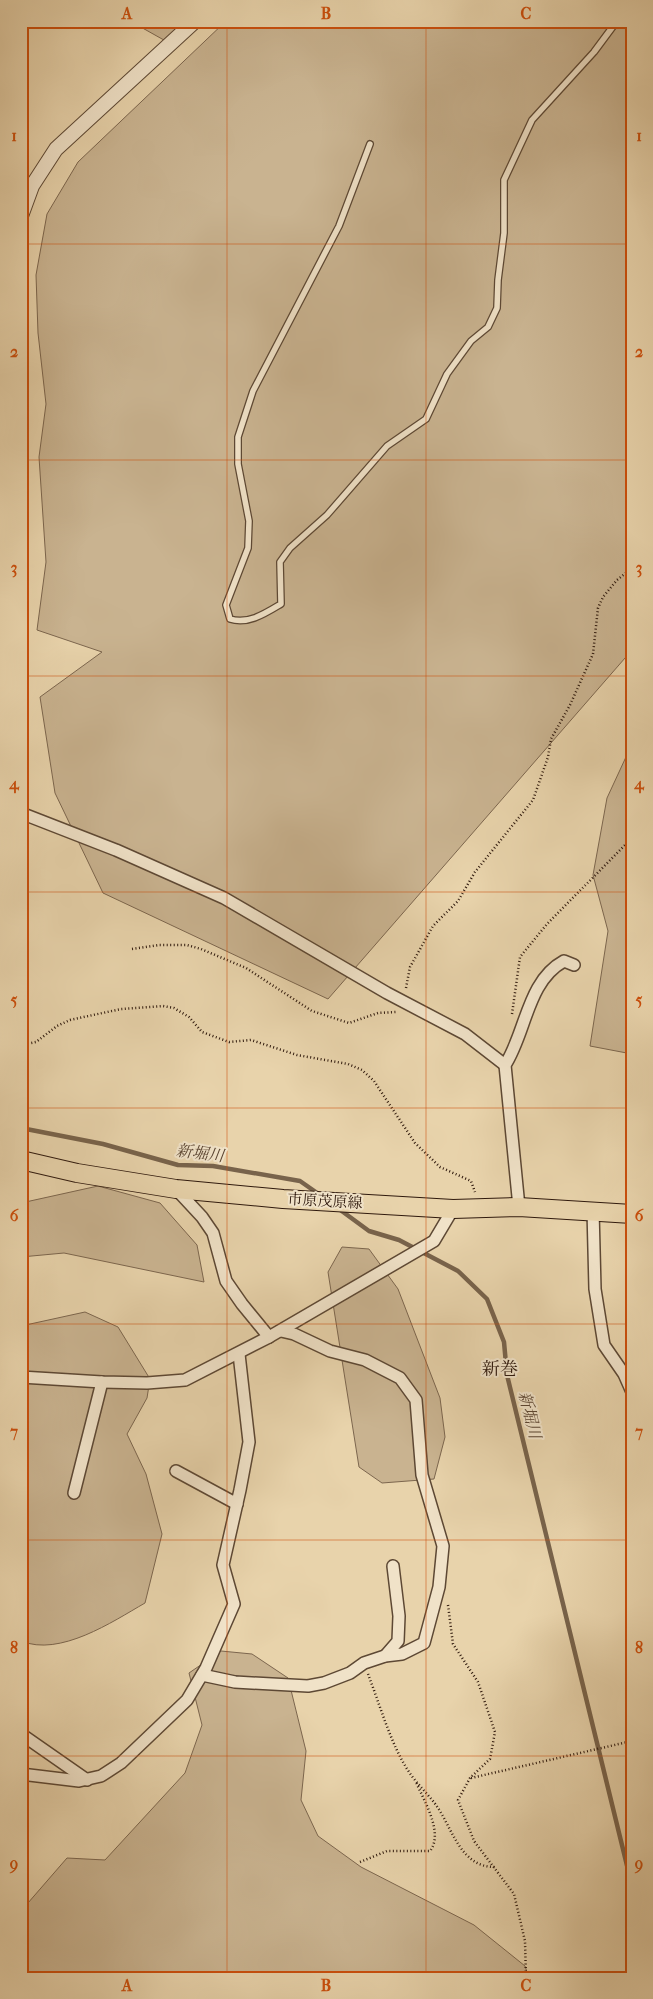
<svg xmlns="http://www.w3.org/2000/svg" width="653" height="1999" font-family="'IM FELL French Canon','Noto Serif JP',serif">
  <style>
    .green { fill: #c9b390; stroke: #7c664e }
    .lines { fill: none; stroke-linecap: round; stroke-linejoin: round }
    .stream { stroke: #78634b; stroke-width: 4.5 }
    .service-casing { stroke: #5d4834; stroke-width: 8 }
    .minor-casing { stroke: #5d4834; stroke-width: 14 }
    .tertiary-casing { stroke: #5d4834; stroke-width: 16 }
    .primary-casing { stroke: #2f190d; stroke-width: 20 }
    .path { stroke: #2f190d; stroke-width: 2.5; stroke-dasharray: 1 2.5; stroke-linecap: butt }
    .service { stroke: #f0e2c8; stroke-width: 5.5 }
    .minor { stroke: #f0e2c8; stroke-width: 11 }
    .tertiary { stroke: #f0e2c8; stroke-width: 14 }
    .primary { stroke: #e8d3ab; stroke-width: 18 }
    .grid { fill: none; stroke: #cc4f0c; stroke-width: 1; stroke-opacity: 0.55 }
    .labels { text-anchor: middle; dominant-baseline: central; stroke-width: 4; stroke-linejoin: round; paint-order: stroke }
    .street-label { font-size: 15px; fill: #2f190d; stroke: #f0e2c8 }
    .water-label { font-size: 16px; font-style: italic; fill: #5a4431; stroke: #f0e2c8 }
    .quarter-label { font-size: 18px; fill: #2f190d; stroke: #f0e2c8 }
    .neatline { fill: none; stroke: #cc4f0c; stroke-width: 2 }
    .grid-label { font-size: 16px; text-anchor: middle; font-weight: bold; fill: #cc4f0c }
  </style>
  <rect width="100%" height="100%" fill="#e8d3ab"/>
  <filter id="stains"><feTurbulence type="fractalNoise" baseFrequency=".004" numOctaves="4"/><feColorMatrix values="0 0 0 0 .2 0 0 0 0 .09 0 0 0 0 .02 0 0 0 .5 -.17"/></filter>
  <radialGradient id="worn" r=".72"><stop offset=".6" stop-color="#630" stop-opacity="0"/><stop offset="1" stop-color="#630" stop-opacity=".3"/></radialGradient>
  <g class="green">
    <polygon points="130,21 197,21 171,44"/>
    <polygon points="226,21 632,21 632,650 328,999 103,893 55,793 40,697 102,652 37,630 46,562 39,457 46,404 38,333 36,275 47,214 78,162"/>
    <polygon points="632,744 632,1054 590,1046 608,931 593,875 607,798"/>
    <polygon points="98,1186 160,1203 197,1245 204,1282 64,1253 21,1257 21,1203"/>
    <polygon points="342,1247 369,1249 398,1289 440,1398 445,1437 434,1479 382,1483 359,1467 328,1272"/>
    <path d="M85,1312L118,1327L150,1379L147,1398L127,1434L146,1474L162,1534L145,1603C112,1622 60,1657 21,1641V1326Z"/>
    <polygon points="221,1651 252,1654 288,1678 306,1751 301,1800 318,1836 361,1867 474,1925 525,1966 529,1978 21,1978 21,1911 67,1858 105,1860 185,1773 202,1725 189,1673"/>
  </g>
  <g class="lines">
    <g class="stream">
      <polyline points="21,1128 103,1144 178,1165 213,1166 300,1181 320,1195"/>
      <polyline points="339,1209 369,1231 399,1240 458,1271 487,1299 504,1342 507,1375 632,1886"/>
    </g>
    <defs>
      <path id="service" d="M370,144L339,226L253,391L238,437V464L249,521L248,548L226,605L230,619C248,625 266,613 281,604L280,562L290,548L327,515L387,446L426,419L447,374L471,341L488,327L497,308L498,280L504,233V180L532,120L594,52L617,21"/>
      <g id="minor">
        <polyline points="21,813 116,850 224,898 387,993 465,1034 505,1065"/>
        <polyline points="176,1189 202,1217 213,1233 226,1281 242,1304 269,1337"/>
        <path d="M519,1207L505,1065C526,1033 527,981 564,961L574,965"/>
        <polyline points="593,1210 595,1289 604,1345 624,1374 632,1392"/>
        <polyline points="21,1377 102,1382 147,1383 185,1380 269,1337 434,1241 453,1209"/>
        <polyline points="176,1471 237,1504"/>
        <polyline points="74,1493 102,1382"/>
        <polyline points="385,1656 398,1641 399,1616 393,1566"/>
        <polyline points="202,1675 235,1682 308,1686 324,1683 350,1673 364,1663 385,1656 402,1654 424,1643 439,1587 443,1546 422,1475 416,1400 400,1378 365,1360 330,1351 294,1334 281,1331"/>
        <polyline points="21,1734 87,1780"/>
        <polyline points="21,1774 79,1781 101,1776 121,1763 187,1700 206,1668 234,1604 223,1565 240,1490 249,1442 239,1354"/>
      </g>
      <g id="tertiary">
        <polyline points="21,216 32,186 56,149 195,21"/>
        <polyline points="21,391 21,405"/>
      </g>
      <polyline id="primary" points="21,1160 77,1173 176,1189 283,1199 453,1209 519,1207 632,1214"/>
    </defs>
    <use href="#service" class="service-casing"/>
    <use href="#minor" class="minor-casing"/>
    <use href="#tertiary" class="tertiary-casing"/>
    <use href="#primary" class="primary-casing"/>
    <g class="path">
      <polyline points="132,949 159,945 187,945 201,949 246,968 312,1011 349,1023 378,1013 396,1012"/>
      <polyline points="406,988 410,967 433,926 458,901 475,872 533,800 548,757 551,739 570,705 593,654 598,608 603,597 617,580 632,568"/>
      <polyline points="512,1014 520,957 547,924 632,838"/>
      <polyline points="21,1045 36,1042 57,1026 70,1020 121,1009 163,1006 174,1008 189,1017 202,1032 229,1042 251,1040 297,1055 348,1064 362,1070 374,1081 415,1143 440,1167 471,1181 475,1192"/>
      <polyline points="448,1605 453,1644 478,1682 495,1732 490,1759 470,1778 458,1800 474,1841 514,1894 525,1941 526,1978"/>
      <path d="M368,1674C380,1705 391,1745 409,1772C417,1784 428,1794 436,1805C453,1829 460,1867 495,1867"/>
      <polyline points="471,1778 632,1741"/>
      <path d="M360,1862L387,1851H430C444,1833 424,1801 416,1782"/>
    </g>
    <use href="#service" class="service"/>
    <use href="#minor" class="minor"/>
    <use href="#tertiary" class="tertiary"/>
    <use href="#primary" class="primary"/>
  </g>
  <path class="grid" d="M227,21V1978M426,21V1978M21,244H632M21,460H632M21,676H632M21,892H632M21,1108H632M21,1324H632M21,1540H632M21,1756H632"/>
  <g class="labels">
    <g class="street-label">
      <text transform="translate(325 1201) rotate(3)">市原茂原線</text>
    </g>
    <g class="water-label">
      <text transform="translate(200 1153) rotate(7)">新堀川</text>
      <text transform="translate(530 1415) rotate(76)">新堀川</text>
    </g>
    <g class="quarter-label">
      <text x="500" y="1369">新巻</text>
    </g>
  </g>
  <rect width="653" height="1999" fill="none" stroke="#e8d3ab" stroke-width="55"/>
  <rect x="28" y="28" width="598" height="1944" class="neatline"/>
  <g class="grid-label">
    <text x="127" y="19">A</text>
    <text x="326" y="19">B</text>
    <text x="526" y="19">C</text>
    <text x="14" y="141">1</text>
    <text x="639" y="141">1</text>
    <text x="14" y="357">2</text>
    <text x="639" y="357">2</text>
    <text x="14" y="573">3</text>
    <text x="639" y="573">3</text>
    <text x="14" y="789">4</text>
    <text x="639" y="789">4</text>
    <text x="14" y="1005">5</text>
    <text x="639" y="1005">5</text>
    <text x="14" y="1221">6</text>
    <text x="639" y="1221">6</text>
    <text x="14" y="1437">7</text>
    <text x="639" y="1437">7</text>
    <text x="14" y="1653">8</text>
    <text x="639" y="1653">8</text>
    <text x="14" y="1869">9</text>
    <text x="639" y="1869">9</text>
    <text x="127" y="1991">A</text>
    <text x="326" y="1991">B</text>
    <text x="526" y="1991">C</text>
  </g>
  <rect width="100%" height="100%" filter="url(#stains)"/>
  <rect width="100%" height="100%" fill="url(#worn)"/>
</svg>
